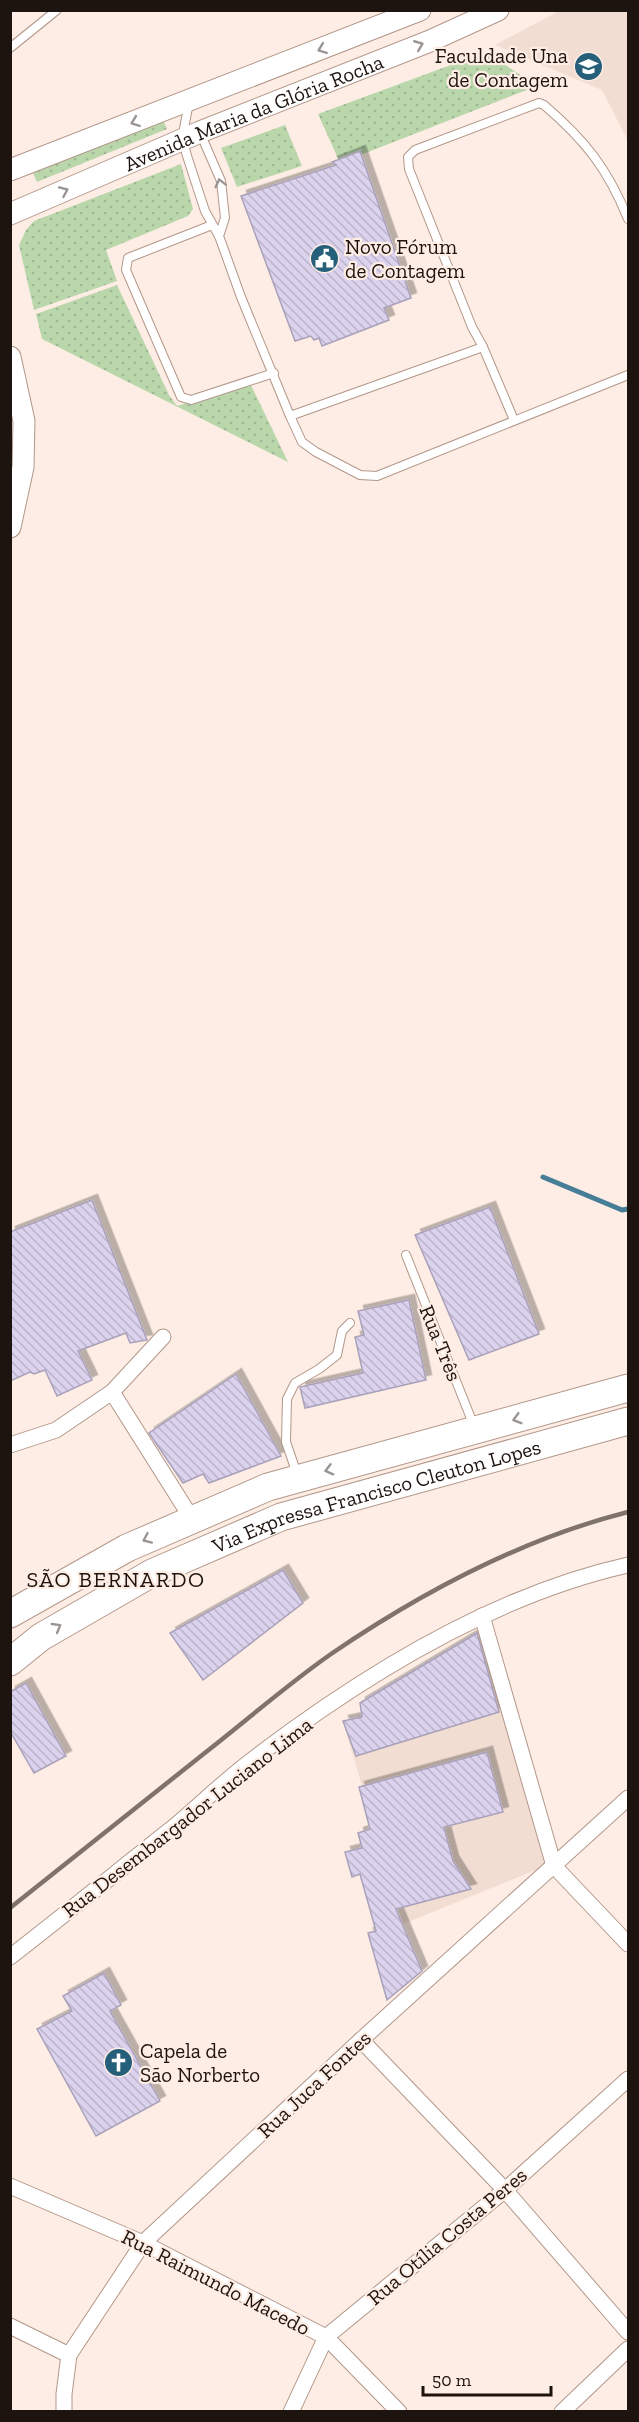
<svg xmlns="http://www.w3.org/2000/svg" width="639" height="2422" font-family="'Zilla Slab',serif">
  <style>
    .built { fill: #f2ddd2 }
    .grass { fill: url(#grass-dots) }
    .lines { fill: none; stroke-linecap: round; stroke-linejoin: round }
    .stream { stroke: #467e98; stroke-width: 5 }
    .building { fill: url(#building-back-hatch); stroke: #a9a1ba; stroke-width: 1.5; filter: url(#shadow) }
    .lane-casing { stroke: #b2978a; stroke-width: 10 }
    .street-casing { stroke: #b2978a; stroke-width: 17 }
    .secondary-casing { stroke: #b2978a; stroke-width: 23 }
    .highway-casing { stroke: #b2978a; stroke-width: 29 }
    .lane { stroke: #fff; stroke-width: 8 }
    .street { stroke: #fff; stroke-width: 15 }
    .secondary { stroke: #fff; stroke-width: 21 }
    .highway { stroke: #fff; stroke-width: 27 }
    .rail { stroke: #80736c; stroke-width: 4.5 }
    .oneway { stroke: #9a9593 }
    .labels { text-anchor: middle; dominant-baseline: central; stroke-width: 4.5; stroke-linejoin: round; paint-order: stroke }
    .poi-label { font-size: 21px; fill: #1e140f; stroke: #feede4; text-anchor: start }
    .street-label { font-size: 21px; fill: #1e140f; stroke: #feede4 }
    .neighbourhood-label { font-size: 22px; letter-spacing: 1.5px; fill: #1e140f; stroke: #feede4 }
  </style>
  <defs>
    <pattern id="grass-dots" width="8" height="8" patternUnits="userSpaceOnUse" patternTransform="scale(1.5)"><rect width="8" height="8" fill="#bad7ac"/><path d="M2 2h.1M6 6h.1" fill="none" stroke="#9fb893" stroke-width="1.8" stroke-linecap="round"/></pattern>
    <pattern id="building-back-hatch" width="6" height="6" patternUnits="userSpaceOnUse" patternTransform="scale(1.5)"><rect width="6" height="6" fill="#dbd2ed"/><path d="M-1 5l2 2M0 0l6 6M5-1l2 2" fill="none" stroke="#bcb3ca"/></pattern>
    <filter id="shadow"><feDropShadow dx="5.5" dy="-5.5" stdDeviation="0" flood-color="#0004"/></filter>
  </defs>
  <rect width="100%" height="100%" fill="#feede4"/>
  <g class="built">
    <polygon points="561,10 628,11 628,141 602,90 495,45"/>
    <polygon points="485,1633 548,1865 403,1924 344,1725"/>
  </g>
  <g class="grass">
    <polygon points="486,52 537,86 340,163 318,114"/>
    <polygon points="163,120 167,129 37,182 33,173"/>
    <polygon points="285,125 302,166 237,187 221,148"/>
    <polygon points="181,164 193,209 188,216 106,250 117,281 34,310 19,245 26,230 34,221"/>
    <polygon points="117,285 169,395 177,406 250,383 288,462 42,339 36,314"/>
  </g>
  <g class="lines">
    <polyline class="stream" points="543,1177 622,1210 628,1209"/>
  </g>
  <g class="building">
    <polygon points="360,151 411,298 384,308 389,320 322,346 319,338 314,340 311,336 295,341 241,196 336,165 332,162"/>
    <polygon points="92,1200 147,1340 130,1343 126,1333 78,1351 92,1380 57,1396 45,1370 34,1374 30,1372 10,1381 10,1232"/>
    <polygon points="490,1207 539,1334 469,1360 415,1235"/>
    <polygon points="409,1300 426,1380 305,1408 300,1387 363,1373 355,1337 364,1335 358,1311"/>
    <polygon points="236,1374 281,1456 209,1483 203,1474 183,1483 149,1433"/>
    <polygon points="283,1570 303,1603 203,1680 170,1633"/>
    <polygon points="477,1633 499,1712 356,1756 343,1721 362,1717 360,1703"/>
    <polygon points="26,1683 66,1756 34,1773 10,1731 10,1692"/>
    <polygon points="487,1752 503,1812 444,1827 453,1861 471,1889 396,1909 422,1971 387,2000 368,1933 376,1931 360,1874 352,1877 345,1852 362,1848 358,1833 370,1829 359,1787"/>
    <polygon points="104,1973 121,2005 110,2011 160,2101 96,2136 37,2029 72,2011 63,1996"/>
  </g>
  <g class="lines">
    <defs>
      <g id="lane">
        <polyline points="10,48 57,10"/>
        <path d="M189,102L182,139L188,159L205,211L219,236L241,297L290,416L483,347L472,327L409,169L408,157L415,150L539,103L544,105C585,140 608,169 628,219"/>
        <polyline points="201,135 221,181 225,218 219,236"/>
        <polyline points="212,225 128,258 126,270 181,397 191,400 274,373"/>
        <polyline points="483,347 514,420"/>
        <polyline points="290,416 302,442 316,452 360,475 377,476 628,375"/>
        <polyline points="406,1255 474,1426"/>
        <polyline points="297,1474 286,1442 287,1399 295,1383 319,1369 337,1355 342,1331 350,1323"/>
      </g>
      <g id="street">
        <polyline points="112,1392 192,1519"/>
        <polyline points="10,1445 56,1430 112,1392 163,1337"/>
        <polyline points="482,1616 554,1866 628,1944"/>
        <path d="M10,1957C64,1915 117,1872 170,1830C199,1806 226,1779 256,1757C365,1674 494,1595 628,1565"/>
        <polyline points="361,2040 505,2190 628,2332"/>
        <polyline points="10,2186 143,2243 326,2337 399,2412"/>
        <polyline points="10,2326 69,2355"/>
        <polyline points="64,2412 64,2394 69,2355 143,2243 361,2040 628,1798"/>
        <polyline points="291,2412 326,2337 505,2190 628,2079"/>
        <polyline points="562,2412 628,2349"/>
      </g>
      <g id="secondary">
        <polyline points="10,170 420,10"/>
        <path id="s1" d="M10,214L200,132L430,41L498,10"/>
        <polyline points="10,357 24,421 23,467 10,527"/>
      </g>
      <g id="highway">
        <polyline points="10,1614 127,1548 268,1487 628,1388"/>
        <path id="s2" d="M10,1662L41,1637L152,1573L281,1517L628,1421"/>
      </g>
    </defs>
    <use href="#lane" class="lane-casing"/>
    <use href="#street" class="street-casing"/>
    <use href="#secondary" class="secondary-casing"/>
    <use href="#highway" class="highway-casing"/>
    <use href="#lane" class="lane"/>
    <use href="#street" class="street"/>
    <use href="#secondary" class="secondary"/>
    <use href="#highway" class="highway"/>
    <path class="rail" d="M10,1908C76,1856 141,1804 206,1752C247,1720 288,1684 331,1654C422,1592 521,1539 628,1512"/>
  </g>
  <defs><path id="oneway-chevron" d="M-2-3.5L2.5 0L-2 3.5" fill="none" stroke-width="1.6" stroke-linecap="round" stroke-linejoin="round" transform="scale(1.5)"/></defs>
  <g class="oneway">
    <use href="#oneway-chevron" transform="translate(419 45) rotate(-22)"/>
    <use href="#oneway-chevron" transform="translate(322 49) rotate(159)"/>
    <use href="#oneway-chevron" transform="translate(135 122) rotate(159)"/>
    <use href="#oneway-chevron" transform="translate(220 183) rotate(-104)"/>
    <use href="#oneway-chevron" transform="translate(64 191) rotate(-24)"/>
    <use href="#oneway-chevron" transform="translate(517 1419) rotate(164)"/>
    <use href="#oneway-chevron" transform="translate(329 1470) rotate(165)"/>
    <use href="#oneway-chevron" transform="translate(147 1539) rotate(156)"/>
    <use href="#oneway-chevron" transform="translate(57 1627) rotate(-30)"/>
  </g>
  <defs>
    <symbol id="university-disc" viewBox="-11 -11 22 22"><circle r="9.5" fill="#265f79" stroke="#feede4"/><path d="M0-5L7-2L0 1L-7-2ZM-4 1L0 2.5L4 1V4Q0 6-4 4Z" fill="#fff"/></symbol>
    <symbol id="civic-disc" viewBox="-11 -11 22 22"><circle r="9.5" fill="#265f79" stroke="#feede4"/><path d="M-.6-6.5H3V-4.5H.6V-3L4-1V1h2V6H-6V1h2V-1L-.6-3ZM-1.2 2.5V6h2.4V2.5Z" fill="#fff"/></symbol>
    <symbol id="church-disc" viewBox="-11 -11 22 22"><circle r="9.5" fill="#265f79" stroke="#feede4"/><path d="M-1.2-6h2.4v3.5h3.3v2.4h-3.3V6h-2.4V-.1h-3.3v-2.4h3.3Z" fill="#fff"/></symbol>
  </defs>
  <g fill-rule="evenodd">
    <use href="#university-disc" x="572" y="50" width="33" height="33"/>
    <use href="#civic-disc" x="308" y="242" width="33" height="33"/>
    <use href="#church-disc" x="102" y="2046" width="33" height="33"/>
  </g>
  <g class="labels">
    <g class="poi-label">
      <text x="568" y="55" text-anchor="end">Faculdade Una<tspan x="568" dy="24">de Contagem</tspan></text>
      <text x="345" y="246">Novo Fórum<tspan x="345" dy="24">de Contagem</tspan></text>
      <text x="140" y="2050">Capela de<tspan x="140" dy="24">São Norberto</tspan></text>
    </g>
    <g class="street-label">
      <text stroke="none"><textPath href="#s1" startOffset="264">Avenida Maria da Glória Rocha</textPath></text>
      <text transform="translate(441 1343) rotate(68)">Rua Três</text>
      <text stroke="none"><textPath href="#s2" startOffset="406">Via Expressa Francisco Cleuton Lopes</textPath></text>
      <text transform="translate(187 1817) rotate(-38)">Rua Desembargador Luciano Lima</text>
      <text transform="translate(314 2084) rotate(-43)">Rua Juca Fontes</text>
      <text transform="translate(447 2236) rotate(-40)">Rua Otília Costa Peres</text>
      <text transform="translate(216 2282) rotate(27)">Rua Raimundo Macedo</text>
    </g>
    <g class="neighbourhood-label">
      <text x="116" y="1579">SÃO BERNARDO</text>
    </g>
  </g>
  <rect width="639" height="2422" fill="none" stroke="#1e140f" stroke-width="24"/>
  <path d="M423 2386v9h128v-9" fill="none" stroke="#1e140f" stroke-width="3"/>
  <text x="432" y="2386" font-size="18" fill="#1e140f" stroke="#feede4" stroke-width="4.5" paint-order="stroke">50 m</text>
</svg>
